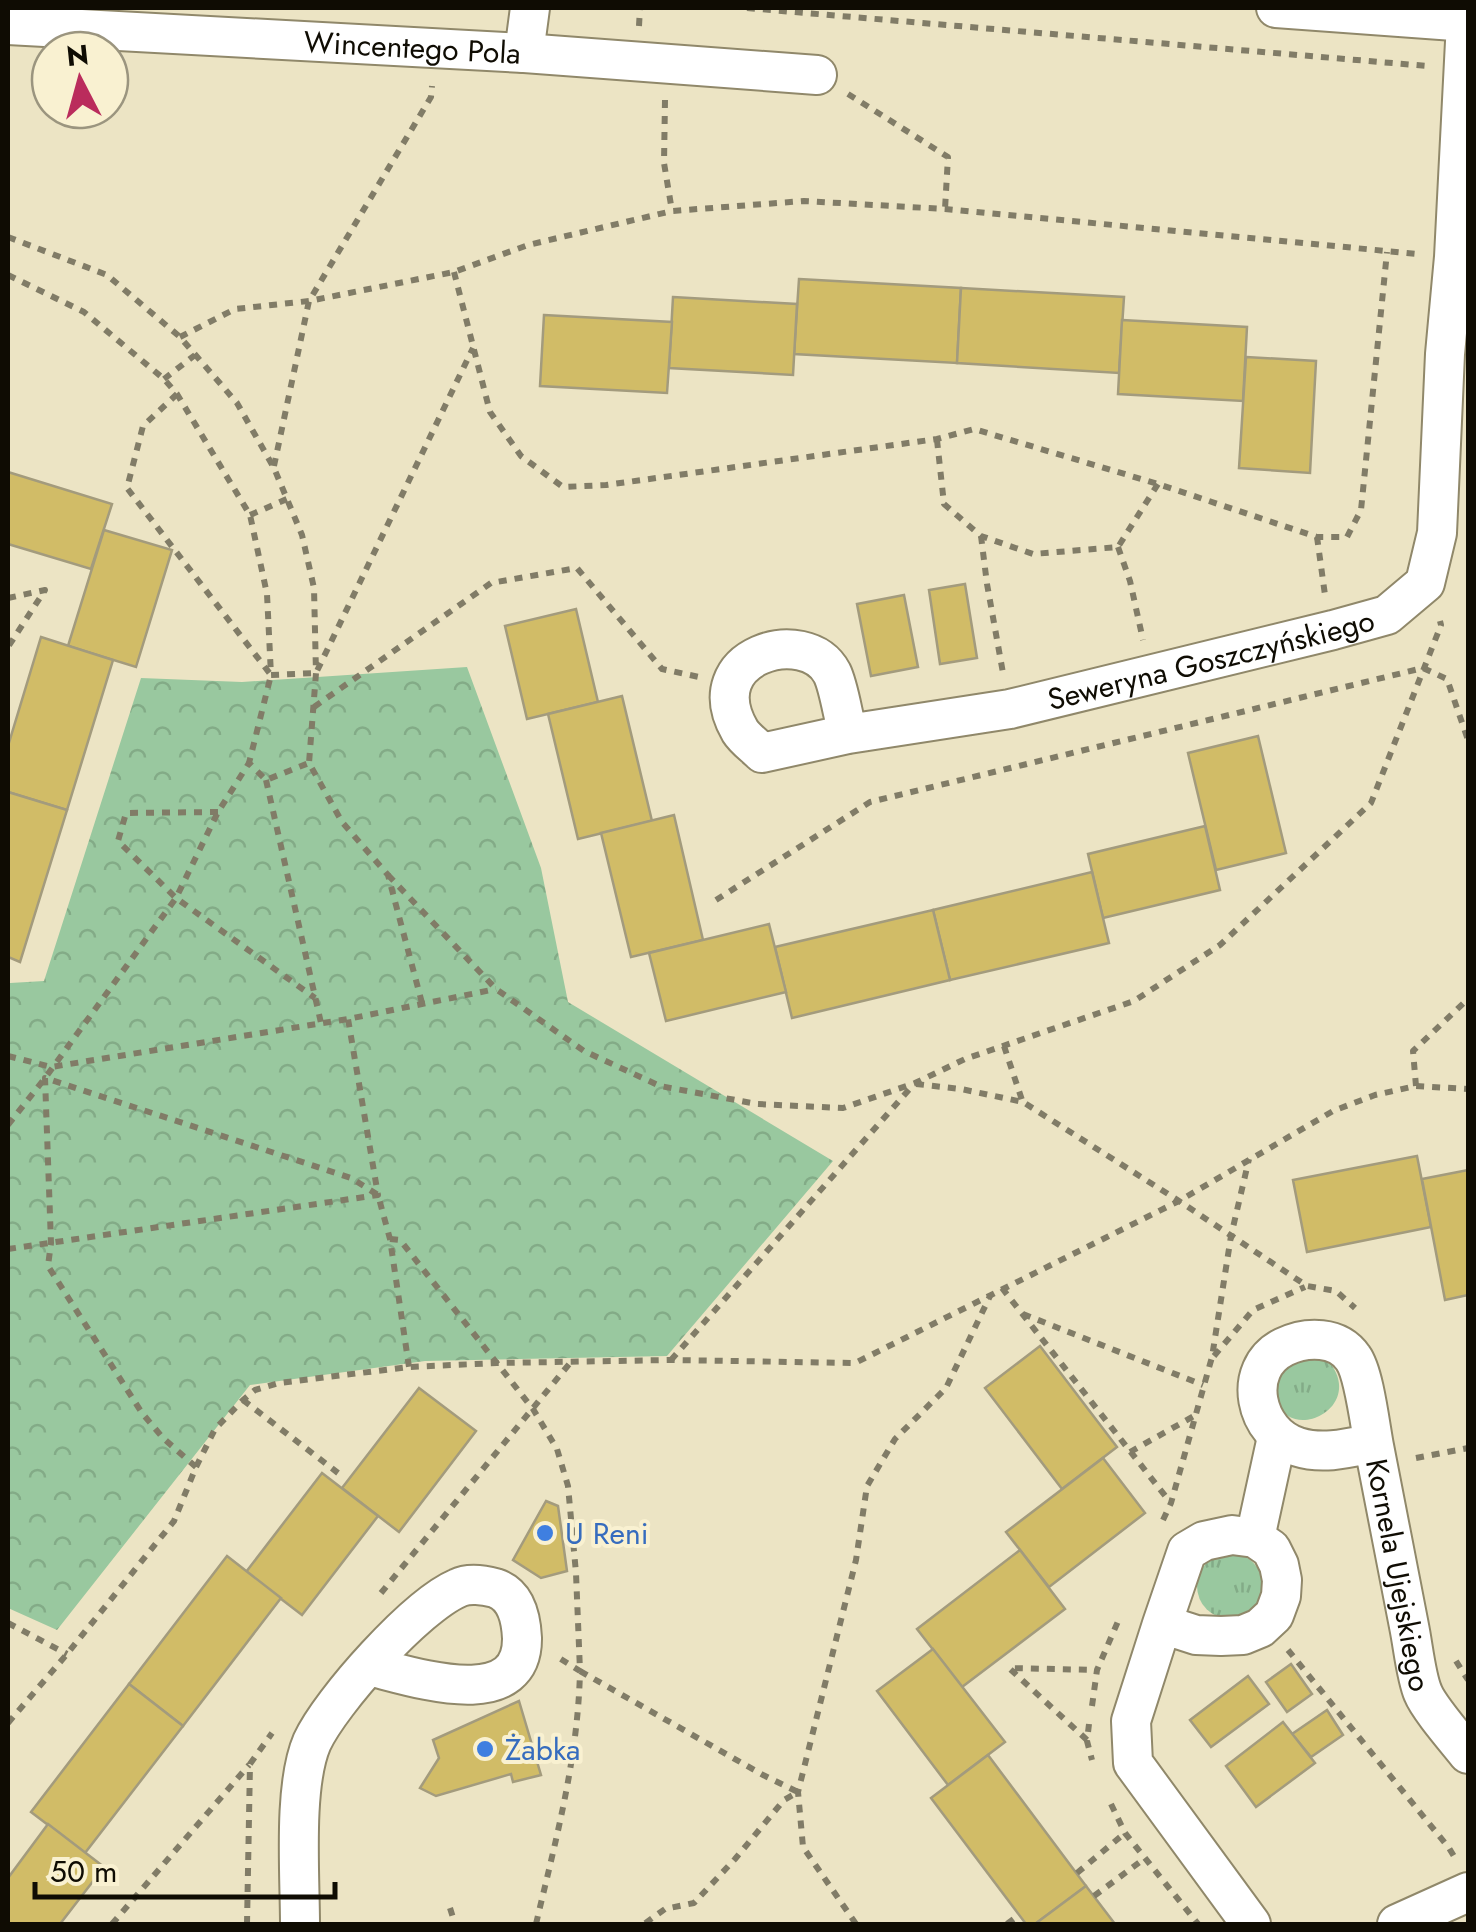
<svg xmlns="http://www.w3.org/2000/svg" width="1476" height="1932" font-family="Jost,sans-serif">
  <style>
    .grass { fill: url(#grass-tufts) }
    .forest { fill: url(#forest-crowns) }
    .building { fill: #d1bc67; stroke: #a39b7d; stroke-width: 2.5 }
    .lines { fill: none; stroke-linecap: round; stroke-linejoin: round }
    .minor-casing { stroke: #90886a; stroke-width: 42 }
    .path { stroke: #817c67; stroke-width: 6; stroke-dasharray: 8 8; stroke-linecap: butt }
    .minor { stroke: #fff; stroke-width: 38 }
    .shop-dot { fill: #3f7fe0; stroke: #f9f1d1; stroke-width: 4 }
    .labels { text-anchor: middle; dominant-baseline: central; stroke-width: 8; stroke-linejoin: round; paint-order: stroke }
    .street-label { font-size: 30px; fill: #0f0c03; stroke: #f9f1d1 }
    .shop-label { font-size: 30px; fill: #366cbe; stroke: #f9f1d1; text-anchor: start }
  </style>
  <defs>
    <pattern id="grass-tufts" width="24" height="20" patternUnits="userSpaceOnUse" patternTransform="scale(2.5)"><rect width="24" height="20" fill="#99c89f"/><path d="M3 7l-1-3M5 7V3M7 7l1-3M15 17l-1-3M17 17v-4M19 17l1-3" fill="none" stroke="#83ab87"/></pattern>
    <pattern id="forest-crowns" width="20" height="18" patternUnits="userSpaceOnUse" patternTransform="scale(2.5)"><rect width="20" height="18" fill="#99c89f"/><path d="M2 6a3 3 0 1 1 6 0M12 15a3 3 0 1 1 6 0" fill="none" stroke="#83ab87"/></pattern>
  </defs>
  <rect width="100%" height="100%" fill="#ece4c4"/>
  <g class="grass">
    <path d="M1287,1357H1325C1370,1404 1295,1444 1277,1403C1274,1396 1274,1386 1272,1379Z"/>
    <circle cx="1230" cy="1586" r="33"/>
  </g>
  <polygon class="forest" points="467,667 541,868 568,1002 833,1161 667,1356 425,1361 250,1385 57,1630 8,1608 8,994 10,983 44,981 141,678 242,682"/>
  <g class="building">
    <polygon points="799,279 961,288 957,363 794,354"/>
    <polygon points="961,288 1124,297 1119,373 957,363"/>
    <polygon points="673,297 797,304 793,375 669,368"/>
    <polygon points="544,315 672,322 667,393 540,386"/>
    <polygon points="1122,320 1247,327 1243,401 1118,394"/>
    <polygon points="1246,357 1316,361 1310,473 1239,468"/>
    <polygon points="8,472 112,504 91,569 8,544"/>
    <polygon points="104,530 172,550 136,667 68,646"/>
    <polygon points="965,584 977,658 940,664 929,590"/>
    <polygon points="904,595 918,667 871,676 857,604"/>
    <polygon points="576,609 598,702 527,719 505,626"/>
    <polygon points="41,637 113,660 67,810 8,792 8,746"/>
    <polygon points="622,696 652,821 578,839 548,714"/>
    <polygon points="1258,736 1286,853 1216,870 1188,753"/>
    <polygon points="8,792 67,810 20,962 8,957"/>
    <polygon points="674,815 703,940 631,957 601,833"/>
    <polygon points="1205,826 1220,890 1103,918 1088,854"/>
    <polygon points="1092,872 1109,943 950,980 933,910"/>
    <polygon points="933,910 950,980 792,1018 775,947"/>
    <polygon points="769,924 786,992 666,1021 649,953"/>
    <polygon points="1417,1156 1431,1227 1307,1252 1293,1180"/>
    <polygon points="1468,1170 1468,1295 1445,1300 1422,1179"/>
    <polygon points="1040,1346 1117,1447 1062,1489 985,1388"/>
    <polygon points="419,1388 476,1431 399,1532 342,1488"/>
    <polygon points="1103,1458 1145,1513 1049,1587 1006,1532"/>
    <polygon points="322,1473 378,1516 302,1615 246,1572"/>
    <polygon points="546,1501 558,1506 567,1571 541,1578 513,1560"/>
    <polygon points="1020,1550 1065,1609 962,1687 917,1629"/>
    <polygon points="227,1556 281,1598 183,1726 129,1684"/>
    <polygon points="933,1649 1005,1742 948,1785 877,1691"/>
    <polygon points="1291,1664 1312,1694 1287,1712 1266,1682"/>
    <polygon points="1248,1676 1269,1704 1211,1747 1190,1720"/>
    <polygon points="129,1684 183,1726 85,1853 31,1812"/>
    <polygon points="519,1701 541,1775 513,1782 511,1774 436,1796 420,1788 439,1758 433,1740"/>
    <polygon points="1327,1710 1343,1735 1311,1757 1292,1734"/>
    <polygon points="1283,1722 1315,1763 1256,1807 1226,1766"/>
    <polygon points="988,1755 1086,1886 1035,1924 1026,1924 931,1798"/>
    <polygon points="48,1824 104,1867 60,1924 8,1924 8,1878"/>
    <polygon points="1086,1886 1115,1924 1035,1924"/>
  </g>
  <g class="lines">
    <defs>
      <g id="minor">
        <polyline points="1276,8 1468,22"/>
        <path id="s1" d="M8,25L524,53L817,75"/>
        <polyline points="524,53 530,8"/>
        <path id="s2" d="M848,734C843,717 839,687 832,673C806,624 696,655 740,731C745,739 755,746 762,753L848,734L1010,709L1333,630L1387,615L1425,583L1437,533L1445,354L1454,257L1466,22"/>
        <path id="s3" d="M1373,1443C1349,1448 1323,1455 1298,1447C1255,1434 1240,1369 1284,1347C1307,1336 1338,1336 1353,1358C1364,1373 1370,1425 1374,1446C1386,1506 1397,1566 1409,1626C1413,1645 1416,1677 1423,1693C1429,1708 1457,1740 1468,1754"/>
        <polyline points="1255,1538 1277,1437"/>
        <polyline points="1162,1624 1196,1635 1221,1636 1243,1635 1260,1628 1274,1615 1281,1596 1282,1580 1279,1565 1271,1549 1255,1538 1232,1535 1204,1541 1187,1551 1162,1624 1131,1721 1133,1763 1251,1924"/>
        <path d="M300,1924C300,1875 293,1786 312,1742C331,1701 416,1606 458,1588C468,1583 484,1585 495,1588C516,1595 521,1617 522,1638C523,1715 411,1676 369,1666"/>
        <polyline points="1397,1924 1468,1892"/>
      </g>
    </defs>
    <use href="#minor" class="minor-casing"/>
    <g class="path">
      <polyline points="747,8 1427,66"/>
      <polyline points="639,26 640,8"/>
      <polyline points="848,94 948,157 945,209"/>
      <polyline points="665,100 664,163 672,211"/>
      <polyline points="8,237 107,275 180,337 237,403 274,468 302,535 314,588 316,673 309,763 342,822 388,875 422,1003"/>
      <polyline points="454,272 490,412 521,456 563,487 606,485 937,439 974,429 1158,484 1317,537 1347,537 1361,510 1387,252"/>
      <polyline points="8,275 84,312 164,379 177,394 250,515 267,594 271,675 316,673 473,348"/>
      <polyline points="180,337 235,309 309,301 454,272 528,245 672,211 804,201 945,209 1418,254"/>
      <polyline points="164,379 195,355"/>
      <polyline points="177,394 143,426 127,488 271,675 249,763"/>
      <polyline points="937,440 944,504 981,536 1033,554 1118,547 1158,484"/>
      <polyline points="274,466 309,301 431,97 432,86"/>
      <polyline points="250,515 287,499"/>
      <polyline points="981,536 987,584 1003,673"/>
      <polyline points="1317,537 1325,595"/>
      <polyline points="1118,547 1130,581 1143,640"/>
      <polyline points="8,598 45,590 8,647"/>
      <polyline points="314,707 491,583 577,568 662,669 699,677"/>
      <polyline points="266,780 321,1023"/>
      <polyline points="218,812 126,813 118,841 176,898 315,998"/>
      <polyline points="388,875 496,989 584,1051 660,1086 757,1104 843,1108 915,1083 965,1059 1134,1001 1220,945 1371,803 1441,625 1440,621"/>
      <polyline points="716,900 870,802 1423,668 1447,679 1468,740"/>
      <polyline points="1004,1046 1022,1100"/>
      <polyline points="8,1056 51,1067 348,1019 496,989"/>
      <polyline points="916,1084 961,1089 1023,1102 1179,1201 1307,1286 1336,1291 1355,1308"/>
      <polyline points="1416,1086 1413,1051 1468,999"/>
      <polyline points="8,1125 45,1078 176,898 218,812 249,763 266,780 309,763"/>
      <polyline points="390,1239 400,1240 533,1409 557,1449 568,1486 576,1573 580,1671 763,1775 798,1792 784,1800 735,1859 694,1903 665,1909 644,1924"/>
      <polyline points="8,1249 378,1195 348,1019"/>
      <polyline points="1002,1288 1170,1502"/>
      <polyline points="1023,1314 1203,1385"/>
      <polyline points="1214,1356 1253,1310 1305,1287"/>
      <polyline points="671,1360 914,1084"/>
      <polyline points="243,1400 338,1473"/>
      <polyline points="1130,1452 1194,1416"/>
      <polyline points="1416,1458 1468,1448"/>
      <polyline points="196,1467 163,1438 142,1413 48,1266 51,1243 45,1078 351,1178 378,1195 390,1239 409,1367"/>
      <polyline points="1163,1520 1171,1503 1212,1357 1231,1236 1249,1159"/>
      <polyline points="381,1593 570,1363"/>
      <polyline points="8,1623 67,1654"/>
      <polyline points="1288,1650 1449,1848 1455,1858"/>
      <polyline points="1456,1661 1468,1680"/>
      <polyline points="1092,1706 1097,1670 1119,1619"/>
      <polyline points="8,1723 67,1654 174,1521 196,1467 215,1429 243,1400 255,1390 279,1383 409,1367 497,1363 671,1360 855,1363 1179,1201 1333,1111 1375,1095 1416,1086 1468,1089"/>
      <polyline points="1089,1724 1087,1741 1092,1760"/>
      <polyline points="1087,1740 1009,1668 1097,1670"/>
      <polyline points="1111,1804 1125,1833 1198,1924"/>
      <polyline points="1077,1873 1125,1833"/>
      <polyline points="1094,1896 1144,1859"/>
      <polyline points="450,1908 455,1924"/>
      <polyline points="112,1924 249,1765"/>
      <polyline points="247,1924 250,1764 272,1733"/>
      <path d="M536,1924C556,1839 578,1759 580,1671L556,1656"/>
      <polyline points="856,1924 803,1847 798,1792 856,1560 867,1486 895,1439 946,1388 990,1296"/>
      <polyline points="1007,1924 1019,1915"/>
    </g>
    <use href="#minor" class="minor"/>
  </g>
  <g class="shop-dot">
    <circle cx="545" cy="1533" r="10"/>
    <circle cx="485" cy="1749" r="10"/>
  </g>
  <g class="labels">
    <g class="street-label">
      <text stroke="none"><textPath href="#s1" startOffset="405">Wincentego Pola</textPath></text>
      <text stroke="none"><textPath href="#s2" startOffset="725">Seweryna Goszczyńskiego</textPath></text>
      <text stroke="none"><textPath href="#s3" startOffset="502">Kornela Ujejskiego</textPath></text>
    </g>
    <g class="shop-label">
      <text x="565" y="1533">U Reni</text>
      <text x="505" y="1749">Żabka</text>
    </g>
  </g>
  <rect width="1476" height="1932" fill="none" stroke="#0f0c03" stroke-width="20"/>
  <g transform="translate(80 80) rotate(354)"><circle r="48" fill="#f9f1d1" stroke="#9b957f" stroke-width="2.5"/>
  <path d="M0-8L18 38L0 25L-18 38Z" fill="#ba2c5c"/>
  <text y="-15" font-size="28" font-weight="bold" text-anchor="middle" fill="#0f0c03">N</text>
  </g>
  <path d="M35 1882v15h300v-15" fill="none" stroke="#0f0c03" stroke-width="5"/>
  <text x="50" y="1882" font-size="30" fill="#0f0c03" stroke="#f9f1d1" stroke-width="8" paint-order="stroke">50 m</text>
</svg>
